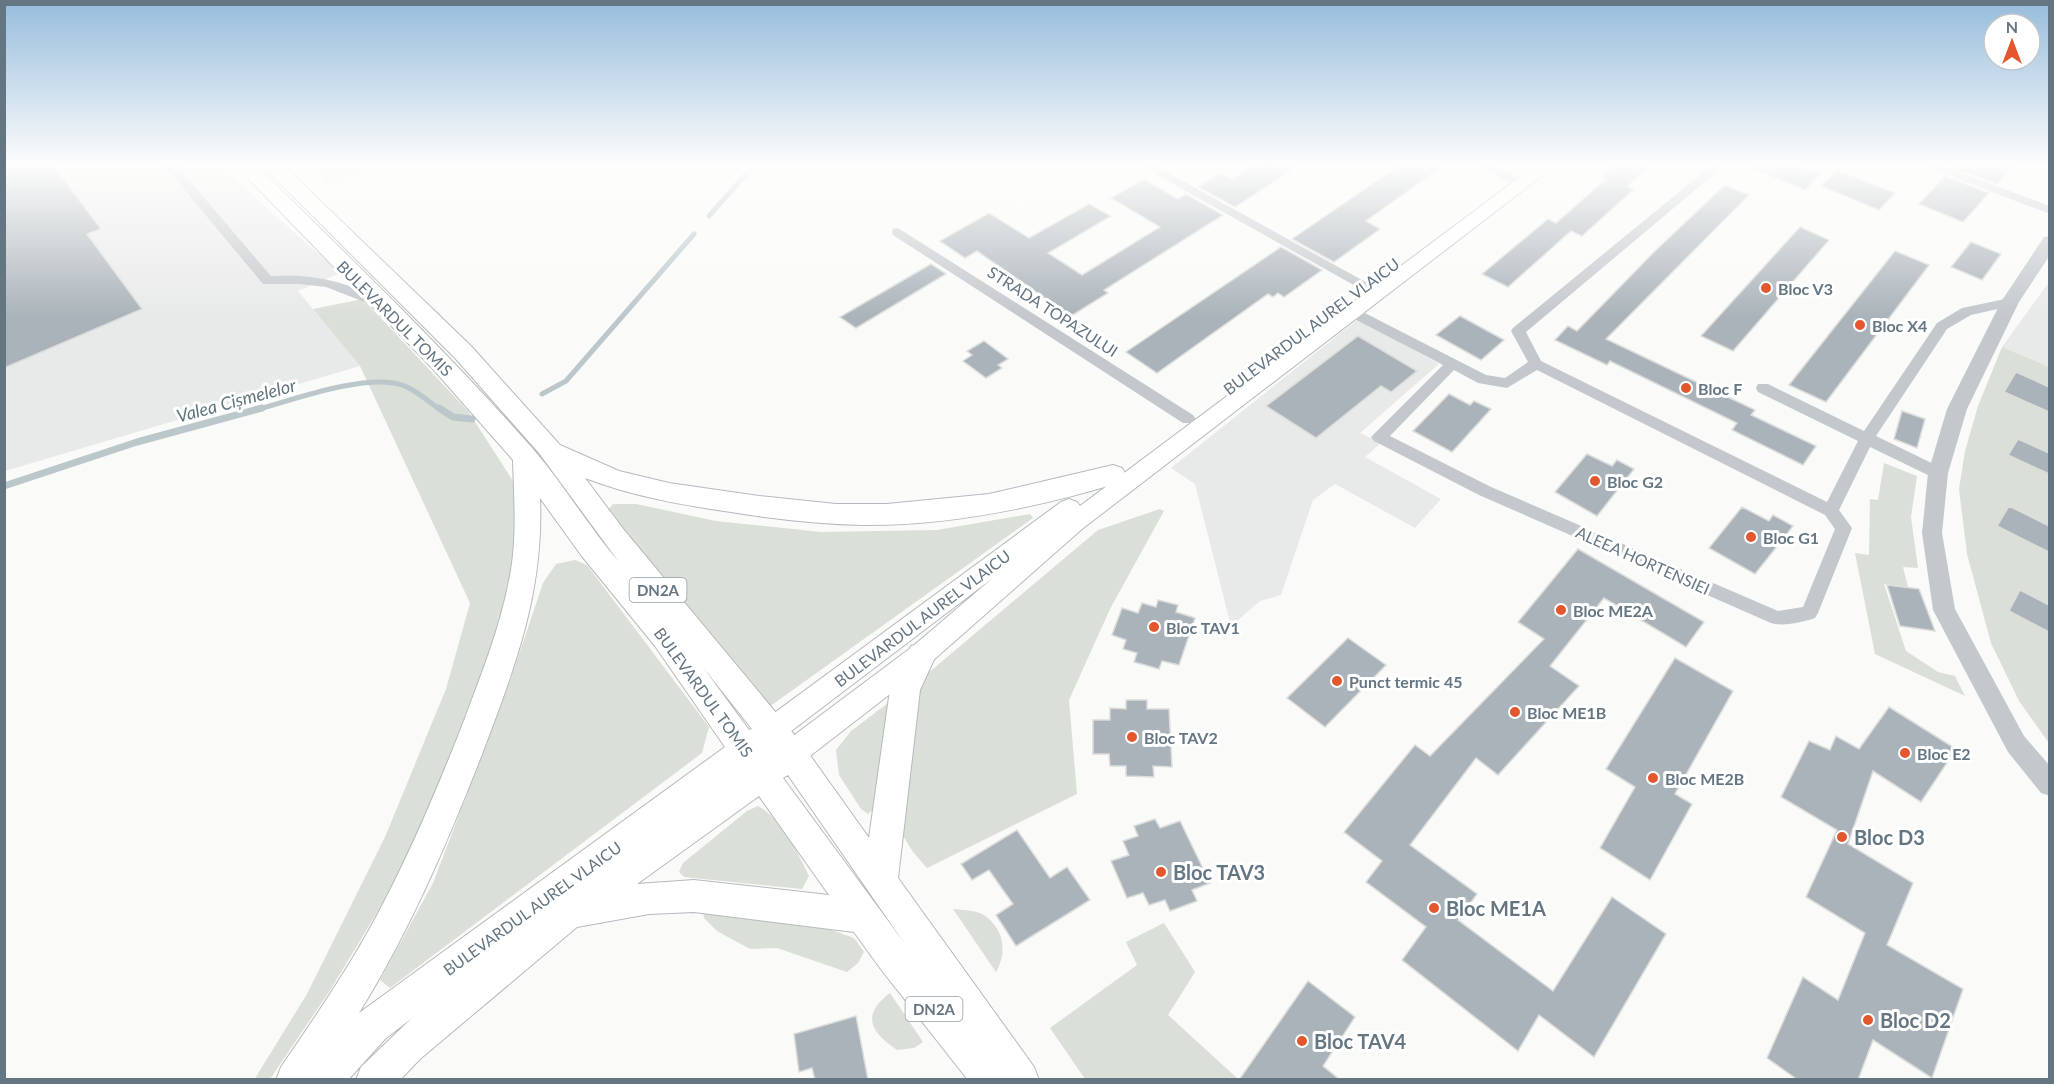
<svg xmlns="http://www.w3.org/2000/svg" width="2054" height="1084" font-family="Lato,sans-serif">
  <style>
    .built { fill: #e8e9e9 }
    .green { fill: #dadfd7 }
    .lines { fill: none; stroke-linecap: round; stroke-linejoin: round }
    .stream-far1 { stroke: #bbc7cb; stroke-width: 5 }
    .stream { stroke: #bbc7cb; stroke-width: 7 }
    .building { fill: #aab3b9; stroke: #dcdcda; stroke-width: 1.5 }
    .secondary-casing { stroke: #b3babf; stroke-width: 2 }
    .primary-casing { stroke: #b5babe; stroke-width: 2 }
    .minor { fill: #c3c8cc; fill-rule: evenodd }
    .tertiary { fill: #c3c8cc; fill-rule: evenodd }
    .secondary { fill: #fff; fill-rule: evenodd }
    .primary { fill: #fff; fill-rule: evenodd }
    .poi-dot { fill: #e4572e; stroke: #fff; stroke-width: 2 }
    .labels { text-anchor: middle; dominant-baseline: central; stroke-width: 6; stroke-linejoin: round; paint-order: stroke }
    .shield { fill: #fff; stroke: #939fa8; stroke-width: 1.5 }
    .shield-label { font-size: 15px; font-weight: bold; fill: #657683 }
    .poi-label { font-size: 16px; font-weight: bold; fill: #657683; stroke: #fff; text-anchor: start }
    .street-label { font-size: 16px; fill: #657683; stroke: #fff }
    .water-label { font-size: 18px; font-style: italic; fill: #60757c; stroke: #fff }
    .near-poi-label { font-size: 20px; font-weight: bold; fill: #657683; stroke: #fff; text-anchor: start }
  </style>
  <rect width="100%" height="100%" fill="#fafaf8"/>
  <g class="built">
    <polygon points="5,165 219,165 340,273 298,291 360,366 5,471"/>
    <polygon points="308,165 380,165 330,186"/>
    <polygon points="2049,282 2049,367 2002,347"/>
    <polygon points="1358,319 1439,364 1360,433 1381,443 1365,457 1441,499 1415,528 1335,484 1313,500 1281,595 1260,601 1231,626 1195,484 1171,468"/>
  </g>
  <g class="green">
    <polygon points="363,299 468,411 513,481 518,521 507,602 479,691 421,840 329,992 270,1079 254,1080 307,994 385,837 446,689 470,603 360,366 313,309"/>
    <polygon points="2002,347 2049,367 2049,387 2016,372 2005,392 2049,412 2049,453 2018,439 2008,455 2049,474 2049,526 2009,506 1997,526 2049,552 2049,605 2021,590 2009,611 2049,632 2049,743 2019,701 1991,643 1967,554 1959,489 1965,451 1978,406"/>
    <polygon points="1884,463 1917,476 1911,517 1918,568 1903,567 1908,587 1884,584 1906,651 1938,672 1955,676 1965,696 1875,654 1855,553 1869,555 1870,499 1878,500"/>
    <polygon points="613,504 636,504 716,521 821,532 937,530 1030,514 1033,518 769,707 606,512"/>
    <polygon points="1160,509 1164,511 1110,609 1069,700 1077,794 927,868 913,852 899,829 921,679 1098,530"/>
    <polygon points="575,560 587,565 709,727 702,753 390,988 380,980 433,883 509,684 543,583 556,564"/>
    <polygon points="892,700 875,808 868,814 861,809 839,775 836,750 851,731"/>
    <path d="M758,806C779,816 799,855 809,876L802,889L684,877L679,872L683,863L747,811Z"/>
    <path d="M953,909C963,910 974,910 982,914C1004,927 1008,952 996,972Z"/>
    <polygon points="703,911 829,929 854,938 864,952 858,963 847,972 777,948 750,949 717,931 704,918"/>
    <polygon points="1164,923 1195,972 1168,1015 1238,1079 1085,1079 1050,1028 1137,965 1126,942"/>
    <path d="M890,993L923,1042L914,1048L897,1050C870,1032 861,1015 890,993Z"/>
  </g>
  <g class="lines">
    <g class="stream-far1">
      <polyline points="709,216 754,165"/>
      <polyline points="542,394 566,381 694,234"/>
      <path d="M256,410C292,400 366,373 402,385C415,389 429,402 441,410"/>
    </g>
    <g class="stream">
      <polyline points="439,408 453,417 472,419"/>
      <polyline points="4,486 137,442 262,408"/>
    </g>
  </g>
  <g class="building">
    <polygon points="4,165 53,165 101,229 87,234 142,309 4,368"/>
    <polygon points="1254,165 1300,165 1235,207 1198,187 1220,173 1232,179"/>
    <polygon points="1400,165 1444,165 1366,221 1380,229 1334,262 1292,239"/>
    <polygon points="1615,165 1651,165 1627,186 1634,189 1582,236 1571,231 1508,287 1482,274 1548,219 1556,223 1606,179 1601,177"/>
    <polygon points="1744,165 1796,165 1820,174 1805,190"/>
    <polygon points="1956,165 2014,165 1997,184 1953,168"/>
    <polygon points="1837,170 1895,193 1879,210 1821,186"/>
    <polygon points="1945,176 1989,193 1963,222 1919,204"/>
    <polygon points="1144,179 1178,199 1186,194 1223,215 1104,290 1108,293 1071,316 977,251 965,258 940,241 989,213 1029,238 1089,204 1111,216 1048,253 1082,275 1160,227 1111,198"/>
    <polygon points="1725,185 1749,195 1606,339 1755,410 1751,415 1816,446 1803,465 1732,430 1737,423 1610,361 1607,365 1555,340 1568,326 1577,331 1654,252"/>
    <polygon points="1800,227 1829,240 1733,351 1701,336"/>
    <polygon points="1971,242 2001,254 1982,280 1951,267"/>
    <polygon points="1281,247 1322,270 1284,297 1278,293 1273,297 1268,294 1157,373 1126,352"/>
    <polygon points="1895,251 1929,265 1826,402 1789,385"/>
    <polygon points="931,264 946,274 856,328 840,317"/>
    <polygon points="1460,316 1504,340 1481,360 1436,335"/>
    <polygon points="1358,336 1417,371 1391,392 1381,386 1316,438 1266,406"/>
    <polygon points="984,341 1008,359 998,365 1002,368 986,378 963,361 972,355 967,351"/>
    <polygon points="2016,372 2049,387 2049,412 2004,392"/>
    <polygon points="1449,394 1470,405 1474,401 1491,409 1452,452 1413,431"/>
    <polygon points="1902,411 1925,419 1917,448 1894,439"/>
    <polygon points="2018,439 2049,453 2049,474 2008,455"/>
    <polygon points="1587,454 1612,466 1617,460 1634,469 1597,516 1555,492"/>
    <polygon points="2009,506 2049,526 2049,552 1997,526"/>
    <polygon points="1742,507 1769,521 1773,515 1793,526 1755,574 1709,548"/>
    <polygon points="1578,549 1704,622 1686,647 1604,598 1550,666 1579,686 1498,775 1476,758 1410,845 1477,894 1458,920 1553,991 1612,897 1666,934 1594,1057 1539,1015 1518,1051 1402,960 1426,927 1366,882 1382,861 1344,832 1415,745 1430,756 1544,639 1518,622"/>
    <polygon points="1887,585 1919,589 1935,631 1900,626"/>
    <polygon points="2020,590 2049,605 2049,632 2009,611"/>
    <polygon points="1158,600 1178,605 1176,612 1195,618 1179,665 1162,661 1159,669 1134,662 1137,653 1123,649 1126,640 1112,635 1122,608 1138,613 1142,603 1156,607"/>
    <polygon points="1348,638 1386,665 1325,727 1287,698"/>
    <polygon points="1675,658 1733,691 1675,794 1692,804 1650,880 1600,848 1635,787 1606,769"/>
    <polygon points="1126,700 1147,700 1147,709 1169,709 1172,767 1153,766 1154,777 1126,776 1126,766 1110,766 1109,754 1093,754 1093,720 1110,720 1110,708 1126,709"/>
    <polygon points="1889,707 1956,749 1921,802 1873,771 1848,844 1913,883 1887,945 1963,989 1932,1078 1873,1040 1858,1080 1798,1080 1767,1058 1803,977 1838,1000 1865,933 1806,897 1837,830 1781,797 1809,741 1830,750 1836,736 1859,749"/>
    <polygon points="1155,819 1160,828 1180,821 1210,883 1192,890 1197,901 1170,911 1165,900 1149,905 1143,893 1127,898 1111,861 1129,855 1123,841 1138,836 1134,826"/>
    <polygon points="1017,830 1050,878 1067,867 1090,900 1016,946 996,915 1013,904 1003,890 989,870 972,880 961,864"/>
    <polygon points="1308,981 1355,1017 1323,1066 1340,1080 1239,1080"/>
    <polygon points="856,1016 868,1080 815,1080 812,1068 799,1072 794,1034"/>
  </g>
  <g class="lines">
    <defs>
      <polygon id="secondary" points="1536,165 1556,165 1082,529 930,663 801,763 791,766 781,763 777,754 781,745 912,647 994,577 782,738 772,742 762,738 758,730 762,722 1061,502 1069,499 1077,502 1080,506"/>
      <path id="primary" d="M235,165H256C350,258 446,350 533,449C564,485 588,526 619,562L539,453L455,358L262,165H283L471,346L560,445L619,471L669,483L759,496L836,504H887L989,494L1113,465L1122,468L1126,475L1122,482C1039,507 950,526 862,525C818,524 774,519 731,512C681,505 632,496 585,478L624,530L802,744L869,838L890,690L911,646L921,643L931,646L936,655L920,690L898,878L1034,1067L1039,1080H968L880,968L854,932L694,912L649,914L577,927L420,1059L400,1080H356L361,1067L412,1018L385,1039L348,1080H276L281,1067C314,1019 346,972 374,921C408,858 436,792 462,726C481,675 502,624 511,570C517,534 514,497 513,460L433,369ZM540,498L581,555L655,646L725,747L359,1013C408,934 445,848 479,762C513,672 544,596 540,498ZM702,666L752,729L749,730ZM788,775L905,944L783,778ZM759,796L829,895L694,880L637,884Z"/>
    </defs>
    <use href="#secondary" class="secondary-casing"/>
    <use href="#primary" class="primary-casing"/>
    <g class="minor">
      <path d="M164,165H176L271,276C314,273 347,282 385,301L387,304L380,308L326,287L300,284H263Z"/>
      <polygon points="1139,165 1154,165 1371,285 1369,288 1359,288"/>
      <polygon points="1477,165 1493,165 1518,178 1512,182 1508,181"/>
      <path d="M1712,165H1725L1526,332L1541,361L1827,502L1858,441L1758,392L1756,388L1758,384H1768L1864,431L1937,323L1962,308L2010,298L2017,302L2015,305L1971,315L1947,329L1876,436L1944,469L1946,473L1944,477H1932L1870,447L1839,510L1852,528L1818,613L1815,618C1803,622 1783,627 1771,623L1479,495L1374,441L1371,437L1443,365L1347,315L1345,312L1347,309H1357L1486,375L1505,378L1528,362L1511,331L1513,328ZM1454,370L1478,383L1507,388L1537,370L1825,515L1835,529L1803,607L1778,611L1491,487L1390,436Z"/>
      <polygon points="1922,165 1939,165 2050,206 2050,214"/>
      <polygon points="898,228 1193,415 1196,419 1193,423 1183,423 893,235 892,232 893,229"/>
    </g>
    <polygon class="tertiary" points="2050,236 2050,255 2019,302 1967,409 1948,473 1942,533 1955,609 2024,736 2050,766 2050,796 2041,793 2008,752 1933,610 1922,533 1928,473 1947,409 2001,302 2044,237"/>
    <use href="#secondary" class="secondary"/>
    <use href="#primary" class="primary"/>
  </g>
  <linearGradient id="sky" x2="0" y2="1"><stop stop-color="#96bcdc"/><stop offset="0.52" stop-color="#fdfdfc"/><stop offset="1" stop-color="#fdfdfc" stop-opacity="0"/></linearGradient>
  <rect width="2054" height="317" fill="url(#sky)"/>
  <g class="poi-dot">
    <circle cx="1766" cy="288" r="6"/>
    <circle cx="1860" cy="325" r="6"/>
    <circle cx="1686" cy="388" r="6"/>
    <circle cx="1595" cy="481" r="6"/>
    <circle cx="1751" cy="537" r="6"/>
    <circle cx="1561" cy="610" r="6"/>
    <circle cx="1154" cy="627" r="6"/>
    <circle cx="1337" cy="681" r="6"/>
    <circle cx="1515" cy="712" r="6"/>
    <circle cx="1132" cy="737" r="6"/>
    <circle cx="1905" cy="753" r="6"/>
    <circle cx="1653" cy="778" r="6"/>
    <circle cx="1842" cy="837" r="6"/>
    <circle cx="1161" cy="872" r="6"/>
    <circle cx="1434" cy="908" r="6"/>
    <circle cx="1868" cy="1020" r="6"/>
    <circle cx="1302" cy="1041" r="6"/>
  </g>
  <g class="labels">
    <g class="shield">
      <rect x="629.5" y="578" width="57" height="24" rx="4.5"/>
      <rect x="905.5" y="997" width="57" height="24" rx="4.5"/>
    </g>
    <g class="shield-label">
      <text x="658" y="590">DN2A</text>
      <text x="934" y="1009">DN2A</text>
    </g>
    <g class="poi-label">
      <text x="1778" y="288">Bloc V3</text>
      <text x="1872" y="325">Bloc X4</text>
      <text x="1698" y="388">Bloc F</text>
      <text x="1607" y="481">Bloc G2</text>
      <text x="1763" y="537">Bloc G1</text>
      <text x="1573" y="610">Bloc ME2A</text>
      <text x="1166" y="627">Bloc TAV1</text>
      <text x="1349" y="681">Punct termic 45</text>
      <text x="1527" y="712">Bloc ME1B</text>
      <text x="1144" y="737">Bloc TAV2</text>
      <text x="1917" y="753">Bloc E2</text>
      <text x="1665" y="778">Bloc ME2B</text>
    </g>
    <g class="street-label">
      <text transform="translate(1053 311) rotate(33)">STRADA TOPAZULUI</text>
      <text transform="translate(395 318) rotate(45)">BULEVARDUL TOMIS</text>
      <text transform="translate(1311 326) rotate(-37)">BULEVARDUL AUREL VLAICU</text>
      <text transform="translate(1643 560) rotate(24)">ALEEA HORTENSIEI</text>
      <text transform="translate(922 618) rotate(-37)">BULEVARDUL AUREL VLAICU</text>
      <text transform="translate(704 692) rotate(54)">BULEVARDUL TOMIS</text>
      <text transform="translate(532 908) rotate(-36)">BULEVARDUL AUREL VLAICU</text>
    </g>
    <g class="water-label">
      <text transform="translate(236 400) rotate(-15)">Valea Cișmelelor</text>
    </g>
    <g class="near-poi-label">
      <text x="1854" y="837">Bloc D3</text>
      <text x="1173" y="872">Bloc TAV3</text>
      <text x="1446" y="908">Bloc ME1A</text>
      <text x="1880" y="1020">Bloc D2</text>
      <text x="1314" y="1041">Bloc TAV4</text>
    </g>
  </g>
  <rect width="2054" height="1084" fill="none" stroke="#657683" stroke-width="12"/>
  <g transform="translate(2012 42)"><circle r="28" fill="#ffffff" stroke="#c1c8cd" stroke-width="1.5"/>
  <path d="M0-4.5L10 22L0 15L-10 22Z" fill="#e4572e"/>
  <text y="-9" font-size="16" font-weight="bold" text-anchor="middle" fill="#657683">N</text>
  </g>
</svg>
